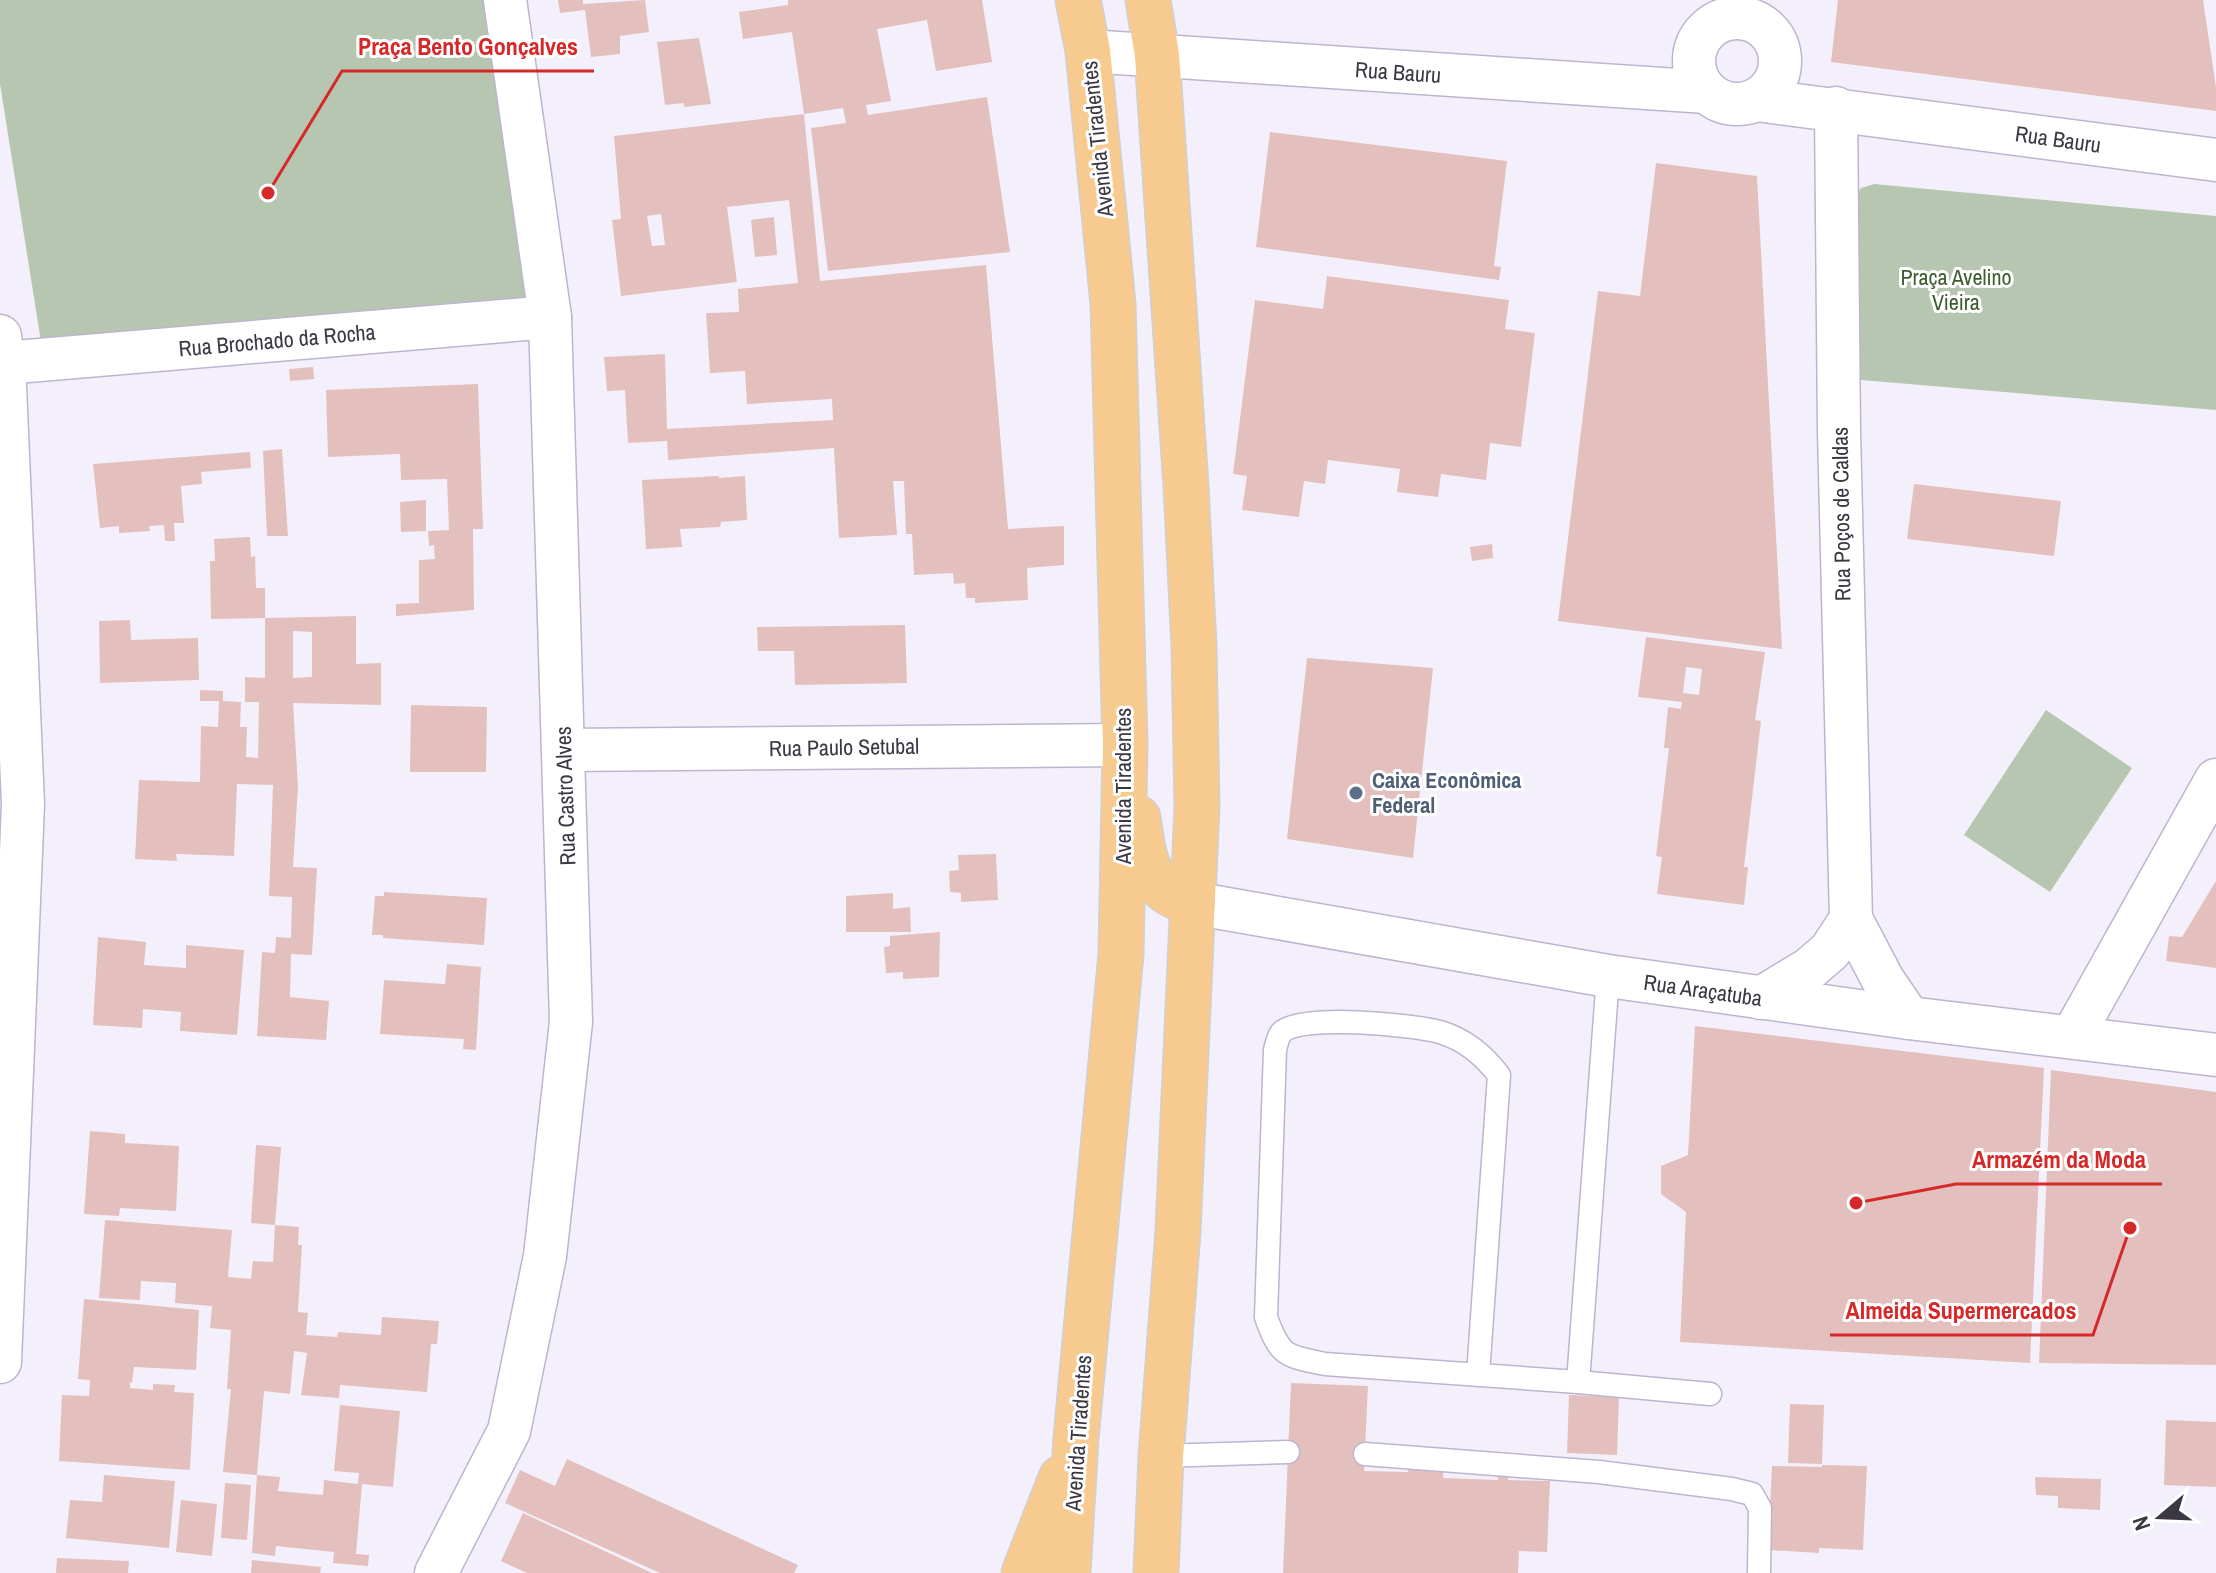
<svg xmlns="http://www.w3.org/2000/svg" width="2216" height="1573" font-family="'Archivo Narrow',sans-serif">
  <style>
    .green { fill: #b7c6b0 }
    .building { fill: #e3c0bd; fill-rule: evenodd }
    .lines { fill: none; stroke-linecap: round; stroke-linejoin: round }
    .lane-casing { stroke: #beb4d0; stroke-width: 25 }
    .street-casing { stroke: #beb4d0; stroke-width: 45 }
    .primary-casing { stroke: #d0cfd2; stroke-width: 47 }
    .lane { stroke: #fff; stroke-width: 22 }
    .street { stroke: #fff; stroke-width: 42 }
    .primary { stroke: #f7cb8f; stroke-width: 44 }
    .service-dot { fill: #5c6f8a; stroke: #fff; stroke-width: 3 }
    .labels { text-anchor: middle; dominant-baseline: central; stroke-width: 6; stroke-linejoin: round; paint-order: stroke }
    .street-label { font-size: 22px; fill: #3c3843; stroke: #fff }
    .park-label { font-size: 22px; fill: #3e5d2e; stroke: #fff }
    .service-label { font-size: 22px; font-weight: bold; fill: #4e5e75; stroke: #fff; text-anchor: start }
    .leader { fill: none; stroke: #d62828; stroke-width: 3 }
    .callout-dot { fill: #d62828; stroke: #fff; stroke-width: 3 }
    .callout-label { font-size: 24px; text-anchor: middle; font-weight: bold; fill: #d62828; stroke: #fff; stroke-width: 6; stroke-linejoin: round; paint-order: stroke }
  </style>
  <rect width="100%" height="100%" fill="#f4f0fb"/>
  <g class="green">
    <polygon points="0,0 487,0 536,303 42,348 0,84"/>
    <polygon points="1874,184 2216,216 2216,410 1861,380 1852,204 1861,188"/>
    <polygon points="2046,710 2132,768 2050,892 1964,835"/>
  </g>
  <g class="building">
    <polygon points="558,0 583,0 583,4 645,0 649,32 620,36 620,54 591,57 585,10 560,13"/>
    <polygon points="788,0 982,0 992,62 936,71 927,20 877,29 891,101 866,105 868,115 987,97 1010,252 828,271 811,128 846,123 843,108 804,114 792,32 743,39 739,12 788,5"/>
    <polygon points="1838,0 2203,0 2216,87 2216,111 1831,62"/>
    <polygon points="699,38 711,104 684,107 684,103 665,105 657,42"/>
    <path d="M804,114L820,281L986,265L1008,529L1064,526V565L1027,568L1028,600L975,603V598H966L965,583L954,584L953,573L914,575L912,534H906L904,481H893L897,535L839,538L834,448L668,460L667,441L628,443L625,390L607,391L604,357L665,354L667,429L833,420L832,399L747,404L745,371L710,373L706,313L739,312L738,289L798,283L789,200L727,207L737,282L621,296L612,220L621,219L614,136ZM661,214L665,245L652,246L647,216Z"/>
    <polygon points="1270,132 1507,161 1494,266 1501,267 1499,280 1256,247"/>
    <polygon points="1656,163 1757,176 1782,649 1558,621 1598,291 1640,296"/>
    <polygon points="774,217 777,255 755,257 751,220"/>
    <polygon points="1327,276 1509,300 1505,329 1535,333 1521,447 1490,443 1486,480 1441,474 1438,497 1397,492 1400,469 1328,460 1325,484 1304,481 1299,517 1242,510 1247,476 1233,474 1255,300 1323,309"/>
    <polygon points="313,367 314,379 290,381 289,369"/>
    <polygon points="478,384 483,529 473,529 474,610 396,616 396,604 419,603 419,560 435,559 434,545 429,546 428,531 449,530 447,479 401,480 400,454 328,457 326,390"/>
    <polygon points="282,449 288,536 267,536 263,451"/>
    <polygon points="250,452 251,468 201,472 202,484 181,486 184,523 174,523 175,541 165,541 164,525 149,526 150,531 119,533 119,526 100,528 93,464"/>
    <polygon points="719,476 719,478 745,476 747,520 721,522 720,527 680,529 682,547 646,549 642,480"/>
    <polygon points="1914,484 2061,501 2054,556 1907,539"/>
    <polygon points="426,500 426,531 401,532 400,502"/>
    <polygon points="250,537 251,557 255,556 256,588 265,588 265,618 211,619 210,561 215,561 214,539"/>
    <polygon points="1492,544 1493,558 1472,561 1470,547"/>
    <path d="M356,616V664L381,663V705L293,703L298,786L293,867L317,868L312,955L291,954L290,997L329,1001L326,1040L257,1036L262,952L275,953L276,937L291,938L292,897L269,896L273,785L237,784L234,856L176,854L177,861L135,859L139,780L200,782L201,726L218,727L219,701H200V690L223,691V701L241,702L240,727H247L246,757L258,758L259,702H245V677L265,678V618ZM293,631L312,632V677L293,678Z"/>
    <polygon points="130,620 131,640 198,638 199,680 100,683 99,621"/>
    <polygon points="905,625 907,683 795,685 794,651 758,651 757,627"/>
    <path d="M1646,637L1765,652L1755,720L1761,721L1744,867H1748L1744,905L1657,894L1662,857L1656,856L1669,748H1664L1668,707L1681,709L1682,702L1638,697ZM1686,667L1702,669L1699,695L1683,693Z"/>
    <polygon points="1307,658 1433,668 1413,858 1287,839"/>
    <polygon points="411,705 487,707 486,772 410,772"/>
    <polygon points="996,854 998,900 961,902 961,893 950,892 949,871 959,870 958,855"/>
    <polygon points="2216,881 2216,968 2166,961 2169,936 2182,937"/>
    <polygon points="384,892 487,898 484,945 383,938 383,935 372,935 375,896 384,896"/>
    <polygon points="893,893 893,909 910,907 911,932 846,932 846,896"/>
    <polygon points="940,932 939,977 903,979 903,972 886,973 884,947 890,946 890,936"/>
    <polygon points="98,937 146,942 144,965 186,968 186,945 244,950 237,1035 180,1031 181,1012 143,1009 142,1028 93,1025"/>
    <polygon points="447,964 481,967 476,1050 463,1049 464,1039 380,1034 384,980 445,984"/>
    <polygon points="1695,1026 2044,1068 2030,1363 1680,1342 1686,1212 1661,1194 1661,1166 1688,1155"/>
    <polygon points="2051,1070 2216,1092 2216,1365 2039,1363"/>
    <polygon points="90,1131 125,1134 125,1143 179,1146 176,1211 120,1208 119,1216 84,1214"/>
    <polygon points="256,1145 281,1147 275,1225 251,1223"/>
    <polygon points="105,1220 232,1230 228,1277 251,1279 253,1261 273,1262 275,1225 299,1227 298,1245 302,1245 298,1312 308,1313 306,1335 337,1337 338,1332 381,1335 382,1317 439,1321 437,1344 431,1344 427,1392 340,1385 339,1398 301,1395 307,1353 294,1351 290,1394 264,1391 257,1475 223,1472 231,1389 227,1389 231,1330 210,1328 212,1306 175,1303 176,1283 141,1281 140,1300 99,1298"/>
    <polygon points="84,1299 199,1310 196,1370 134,1367 132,1383 130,1382 130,1388 153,1390 153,1384 175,1385 174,1392 194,1393 190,1470 59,1461 62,1395 89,1396 90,1380 78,1379"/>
    <polygon points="1291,1383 1368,1386 1364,1471 1408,1472 1409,1462 1444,1463 1443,1478 1498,1480 1498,1469 1508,1470 1508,1480 1550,1481 1547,1552 1519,1551 1518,1573 1283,1573"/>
    <polygon points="1569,1395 1619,1397 1617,1455 1567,1453"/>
    <polygon points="1790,1404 1824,1405 1822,1464 1788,1463"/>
    <polygon points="340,1405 400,1411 393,1487 362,1484 356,1554 369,1555 368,1566 333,1563 334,1552 276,1546 275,1556 252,1553 257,1475 280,1477 278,1491 323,1495 324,1480 358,1484 359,1473 334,1471"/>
    <polygon points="2166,1420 2216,1422 2216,1487 2164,1485"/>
    <polygon points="567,1459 798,1565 794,1573 660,1573 505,1503 520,1470 555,1486"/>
    <polygon points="1822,1465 1867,1466 1863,1550 1819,1548 1819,1553 1768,1550 1772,1466 1822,1467"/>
    <polygon points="104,1475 175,1481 169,1548 66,1538 70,1500 102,1502"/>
    <polygon points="2035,1477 2101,1479 2100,1510 2058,1508 2058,1496 2036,1495"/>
    <polygon points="225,1483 251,1485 247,1540 221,1538"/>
    <polygon points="181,1500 217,1504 212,1556 176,1552"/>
    <polygon points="523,1513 652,1573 527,1573 501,1561"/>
    <polygon points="57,1558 129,1561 128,1573 56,1573"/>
    <polygon points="252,1560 321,1567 320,1573 251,1573"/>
  </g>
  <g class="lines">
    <defs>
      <g id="lane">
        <path d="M1478,1375L1499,1075C1483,1055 1466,1040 1440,1032C1414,1025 1299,1013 1281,1033C1278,1037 1276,1046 1275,1050L1266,1317C1280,1357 1286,1356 1325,1364L1578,1382L1608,976"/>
        <polyline points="1578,1382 1710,1394"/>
        <polyline points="1365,1454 1599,1472 1732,1489 1752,1494 1760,1508 1759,1573"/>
        <polyline points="1161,1456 1288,1452"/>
      </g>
      <g id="street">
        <circle cx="1737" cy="61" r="43"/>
        <polyline points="1088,51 1707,92"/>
        <polyline points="1757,100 2216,160"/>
        <polyline points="1836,108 1839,432 1851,919 1883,980 1909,1018"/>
        <polyline points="0,336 4,363 23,804 0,1362"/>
        <polyline points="4,363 550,317"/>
        <polyline points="564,750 1125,745"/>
        <polyline points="1193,903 1608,976 1909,1018 2216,1055"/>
        <polyline points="1761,998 1809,969 1830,951 1851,919"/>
        <polyline points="2072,1037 2216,780"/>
        <polyline points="436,1573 509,1431 545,1256 571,1022 550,317 505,0"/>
      </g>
      <g id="primary">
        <polyline points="1148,0 1157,55 1186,486 1194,647 1197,807 1178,1231 1161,1456 1156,1573"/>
        <path d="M1138,818C1142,844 1144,877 1169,893C1176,898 1186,900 1193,903"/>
        <polyline points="1024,1573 1061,1478"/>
        <polyline points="1068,1573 1076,1438 1121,954 1125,745 1113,304 1088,51 1078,0"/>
      </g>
    </defs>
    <use href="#lane" class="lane-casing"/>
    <use href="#street" class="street-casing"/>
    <use href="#primary" class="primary-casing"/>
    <use href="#lane" class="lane"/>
    <use href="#street" class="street"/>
    <use href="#primary" class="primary"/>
  </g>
  <circle class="service-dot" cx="1356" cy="793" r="8"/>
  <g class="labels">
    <g class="street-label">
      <text transform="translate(1398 72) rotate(4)">Rua Bauru</text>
      <text transform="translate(1097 139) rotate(-96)">Avenida Tiradentes</text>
      <text transform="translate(2058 139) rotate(8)">Rua Bauru</text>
      <text transform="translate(277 340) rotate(-5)">Rua Brochado da Rocha</text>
      <text transform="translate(1841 514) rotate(-91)">Rua Poços de Caldas</text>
      <text transform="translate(844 747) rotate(-1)">Rua Paulo Setubal</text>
      <text transform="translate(1123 786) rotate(-90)">Avenida Tiradentes</text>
      <text transform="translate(565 796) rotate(-92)">Rua Castro Alves</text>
      <text transform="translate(1703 990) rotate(8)">Rua Araçatuba</text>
      <text transform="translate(1078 1433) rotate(-86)">Avenida Tiradentes</text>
    </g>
    <g class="park-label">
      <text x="1956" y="277">Praça Avelino<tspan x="1956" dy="25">Vieira</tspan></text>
    </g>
    <g class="service-label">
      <text x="1372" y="780">Caixa Econômica<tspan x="1372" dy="25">Federal</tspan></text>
    </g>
  </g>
  <path class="leader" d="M268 193L342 71H594M1856 1203L1956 1184H2162M2130 1228L2093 1335H1830"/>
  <g class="callout-dot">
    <circle cx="268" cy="193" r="8"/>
    <circle cx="1856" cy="1203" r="8"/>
    <circle cx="2130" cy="1228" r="8"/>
  </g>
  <g class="callout-label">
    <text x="468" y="55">Praça Bento Gonçalves</text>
    <text x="2059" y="1168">Armazém da Moda</text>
    <text x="1961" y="1319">Almeida Supermercados</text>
  </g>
  <g transform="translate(2160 1517) rotate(251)" stroke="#ffffff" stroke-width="6" paint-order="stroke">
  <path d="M0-6L14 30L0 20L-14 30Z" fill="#3c3843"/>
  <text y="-12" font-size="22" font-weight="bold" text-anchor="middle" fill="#3c3843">N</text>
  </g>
</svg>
